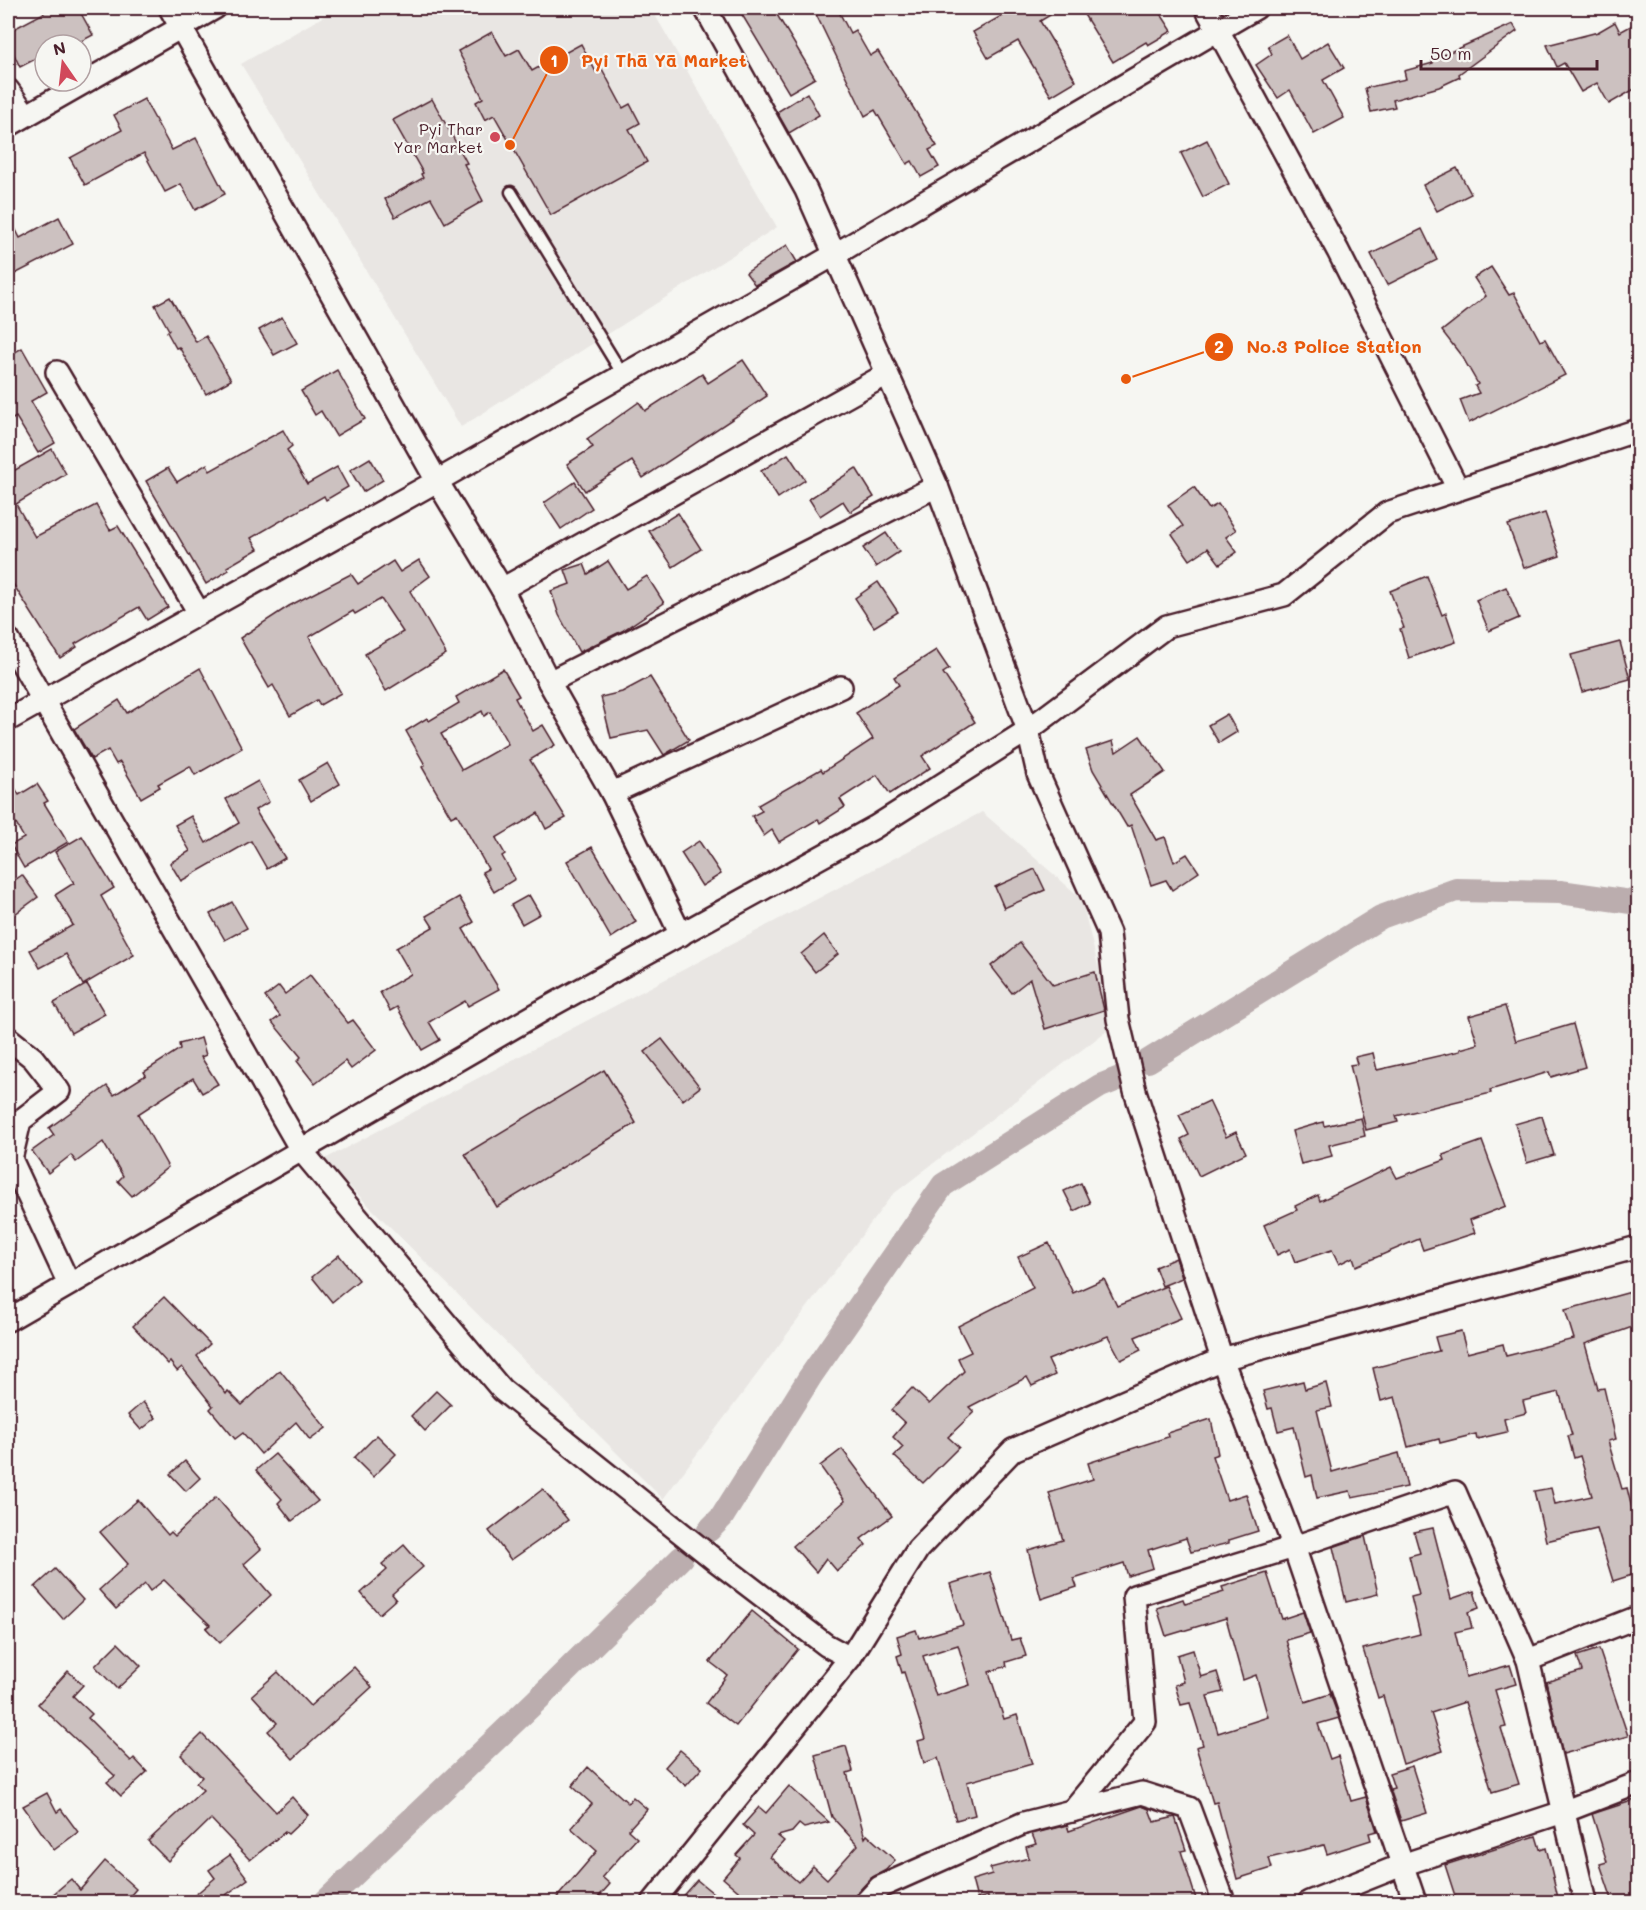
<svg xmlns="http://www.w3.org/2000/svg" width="1646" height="1910" font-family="Mali,sans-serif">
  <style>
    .built { fill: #e9e6e3 }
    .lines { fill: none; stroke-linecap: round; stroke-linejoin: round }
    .canal { stroke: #bbadae; stroke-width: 24 }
    .building { fill: #ccc1c0; stroke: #4a1f2b; stroke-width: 1.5; fill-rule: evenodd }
    .lane-casing { stroke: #4a1f2b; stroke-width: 15 }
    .street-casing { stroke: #4a1f2b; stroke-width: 26 }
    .lane { stroke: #f6f6f2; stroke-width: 10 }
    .street { stroke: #f6f6f2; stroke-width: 21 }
    .poi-dot { fill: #d1495b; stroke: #f6f6f2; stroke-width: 2 }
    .labels { text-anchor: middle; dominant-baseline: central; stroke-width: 4.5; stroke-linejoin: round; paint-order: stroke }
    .poi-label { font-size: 16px; fill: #4a1f2b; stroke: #f6f6f2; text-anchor: end }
    .leader { fill: none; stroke: #e8590c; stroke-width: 2 }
    .callout-dot { fill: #e8590c; stroke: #f6f6f2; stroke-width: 2 }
    .mark-label { font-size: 18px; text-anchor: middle; font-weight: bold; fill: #fff }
    .callout-label { font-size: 18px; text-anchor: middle; font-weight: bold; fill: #e8590c; stroke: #f6f6f2; stroke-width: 4.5; stroke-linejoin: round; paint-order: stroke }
  </style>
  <rect width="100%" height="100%" fill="#f6f6f2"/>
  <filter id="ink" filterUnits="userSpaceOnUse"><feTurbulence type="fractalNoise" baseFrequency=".0167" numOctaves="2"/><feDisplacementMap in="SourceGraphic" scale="12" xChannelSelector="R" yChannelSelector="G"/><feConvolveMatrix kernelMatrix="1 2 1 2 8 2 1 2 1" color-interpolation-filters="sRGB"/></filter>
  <g filter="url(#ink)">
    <g class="built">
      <polygon points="338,8 651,8 777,227 461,427 241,64"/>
      <polygon points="982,812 1081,898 1113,1026 892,1195 663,1499 323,1160"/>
    </g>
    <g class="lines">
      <g class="canal">
        <polyline points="1148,1061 1381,917 1456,890 1560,892 1638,903"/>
        <polyline points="709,1530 722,1517 810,1377 943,1185 1100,1086 1120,1078"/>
        <polyline points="325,1902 536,1701 681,1558"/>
      </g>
    </g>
    <g class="building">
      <polygon points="42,8 78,8 93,35 74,45 45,45 45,54 20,67 8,42 8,32 44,13"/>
      <polygon points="738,8 773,8 815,78 789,93"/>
      <polygon points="813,8 837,8 850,33 855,30 870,56 878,51 937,146 929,150 939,167 921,177 912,161 907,164 875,110 865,116"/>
      <polygon points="1001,8 1062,8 1040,21 1076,81 1051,96 1018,41 988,58 973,32 1005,14"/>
      <polygon points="1080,8 1157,8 1172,31 1148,45 1146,42 1113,62"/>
      <polygon points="1615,22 1620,32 1638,22 1638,87 1609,104 1597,83 1581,92 1564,63 1557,67 1547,45 1598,32"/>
      <polygon points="1513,24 1517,31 1459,74 1460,77 1439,87 1393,100 1395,107 1371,112 1365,88 1406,79 1404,71 1433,63 1432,60"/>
      <polygon points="492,32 506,56 519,49 532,71 581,44 596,72 602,69 623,108 630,104 640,123 629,129 647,162 551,215 494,115 485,120 476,102 483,98 458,51"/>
      <polygon points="1287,35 1300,59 1328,42 1344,68 1323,80 1344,118 1314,134 1290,90 1278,98 1256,65 1272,54 1268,46"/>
      <polygon points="807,93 819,115 789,133 777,112"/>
      <polygon points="144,99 172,150 196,138 225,194 195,210 181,184 165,192 144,153 85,185 70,158 122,130 114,115"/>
      <polygon points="432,99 467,163 464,164 483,201 445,223 431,198 395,217 385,199 423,178 421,174 423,173 393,120"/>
      <polygon points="1207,140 1229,184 1203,197 1181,153"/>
      <polygon points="1457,168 1471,194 1437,211 1423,185"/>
      <polygon points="8,214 20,238 59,217 73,244 13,275 8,265"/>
      <polygon points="1422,229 1437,260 1387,285 1371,254"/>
      <polygon points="787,245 797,262 755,285 746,273"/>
      <polygon points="1491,267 1509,295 1514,293 1540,341 1545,339 1565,375 1469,423 1460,400 1479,393 1475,386 1478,384 1463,358 1442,331 1486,296 1474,278"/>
      <polygon points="170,297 196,342 206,336 231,380 206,394 179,347 176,348 167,332 169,330 155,305"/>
      <polygon points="282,317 297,343 274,355 259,330"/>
      <polygon points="22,348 47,392 31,401 55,443 38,453 16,417 8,422 8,356"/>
      <polygon points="743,360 767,396 643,478 632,461 585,491 567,464 593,447 587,439 639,402 645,411 702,374 708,383"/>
      <polygon points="337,370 365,419 336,436 321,411 315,415 301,391"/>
      <polygon points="283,430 292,446 287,450 307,484 337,467 348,487 326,500 324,496 251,538 258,549 227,567 229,570 206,584 146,481 168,468 177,482 207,464 210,471"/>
      <polygon points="52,449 66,474 16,504 35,537 96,505 110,530 118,526 168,607 147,620 139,607 75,644 77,647 60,658 8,576 8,474"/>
      <polygon points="788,454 805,480 778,498 761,471"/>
      <polygon points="370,458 383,480 363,492 350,470"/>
      <polygon points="856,468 874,497 850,512 843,501 820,516 809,499"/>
      <polygon points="575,482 592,508 561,529 544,503"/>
      <polygon points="1194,487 1209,509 1218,504 1236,530 1226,537 1237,552 1220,564 1208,548 1190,560 1172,534 1183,526 1168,505"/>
      <polygon points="678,513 701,549 673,567 649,531"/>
      <polygon points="1545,513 1560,556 1524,568 1508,525"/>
      <polygon points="886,533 899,552 876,567 863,548"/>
      <polygon points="419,560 430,576 410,591 446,654 386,691 365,654 403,632 381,599 355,614 353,611 309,637 341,693 320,705 317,700 290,716 273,685 269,688 240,638 289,606 351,574 358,584 393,561 400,572"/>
      <polygon points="608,561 626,589 647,576 664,603 622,631 579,652 559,615 551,591 570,584 565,570 584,564 588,574"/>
      <polygon points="1427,576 1442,615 1446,613 1456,642 1409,658 1400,629 1404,628 1390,591"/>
      <polygon points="878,582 898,612 874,627 855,598"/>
      <polygon points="1506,587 1519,618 1489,631 1476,600"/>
      <polygon points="1620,642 1630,679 1582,692 1571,655"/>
      <polygon points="936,650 949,669 943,673 975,722 922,756 930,768 890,794 877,775 840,799 845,807 820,823 818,819 779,842 772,830 764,836 752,816 762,811 758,805 821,769 823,772 873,739 856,713 899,685 894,677"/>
      <polygon points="200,668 242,748 195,775 190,766 158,784 160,787 141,798 120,762 116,764 108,750 92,759 74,729 119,700 127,713"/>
      <path d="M503,669L519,696L515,698L533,731L543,725L555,745L530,760L566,818L546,829L538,813L496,838L505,854L502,856L515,879L494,892L482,872L488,869L457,814L451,817L422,767L425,765L406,731L427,718L429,721L459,703L456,697ZM482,711L484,716L490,712L508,744L462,770L441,734Z"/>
      <polygon points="650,677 689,740 664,755 648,730 611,738 601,697 622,692"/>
      <polygon points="1227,714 1237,732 1219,743 1208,725"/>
      <polygon points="1140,736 1165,772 1130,795 1156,840 1165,837 1174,862 1187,854 1199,872 1172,890 1166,880 1151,885 1131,825 1127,827 1093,770 1086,750 1113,741 1116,752"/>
      <polygon points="328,763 340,784 311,801 299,780"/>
      <polygon points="8,775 19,795 37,784 48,801 44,803 68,842 24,868 11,845 24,838 8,810"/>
      <polygon points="258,781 269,802 255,810 285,858 267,869 251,841 181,881 170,863 190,851 175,825 191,816 206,843 239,823 226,799"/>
      <polygon points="82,836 114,888 101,896 134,955 83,985 66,954 40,968 30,950 73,925 55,895 74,883 55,852"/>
      <polygon points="699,841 721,874 702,886 681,853"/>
      <polygon points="592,847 636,922 611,938 567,861"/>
      <polygon points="1035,869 1045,890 1004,908 995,887"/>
      <polygon points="22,875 38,897 8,919 8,885"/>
      <polygon points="529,895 540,914 522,924 511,905"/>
      <polygon points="459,897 474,922 463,929 499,989 468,1006 465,1001 429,1022 440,1040 422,1050 397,1007 390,1011 380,992 411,974 396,948 433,927 426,916"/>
      <polygon points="232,902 247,928 225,940 210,914"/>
      <polygon points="824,935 838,954 815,972 801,954"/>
      <polygon points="1020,943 1053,985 1095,972 1104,1010 1045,1029 1030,979 1012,993 991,966"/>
      <polygon points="310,975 348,1023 353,1020 376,1050 351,1069 345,1061 315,1084 297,1061 301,1057 272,1022 280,1016 265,997 279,986 285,994"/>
      <polygon points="87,984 105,1014 71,1033 54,1003"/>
      <polygon points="1505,1006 1516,1041 1573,1024 1585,1067 1551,1077 1549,1072 1490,1090 1491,1093 1396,1116 1398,1122 1366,1130 1350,1065 1357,1064 1355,1057 1373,1053 1377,1070 1460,1051 1460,1049 1478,1044 1469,1016"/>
      <polygon points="201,1038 206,1055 201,1057 218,1084 202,1093 193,1078 138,1114 168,1167 132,1196 118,1181 123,1176 103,1142 76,1162 71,1155 48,1173 32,1151 54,1135 49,1128 107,1086 114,1095 146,1075 144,1072 180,1049 179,1044"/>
      <polygon points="662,1039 700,1087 683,1100 645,1052"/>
      <polygon points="604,1070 636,1123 497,1207 465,1154"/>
      <polygon points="1209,1101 1226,1137 1236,1132 1246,1153 1199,1176 1181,1139 1189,1135 1179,1115"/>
      <polygon points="1542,1116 1554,1155 1527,1163 1515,1124"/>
      <polygon points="1361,1118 1365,1136 1329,1145 1332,1156 1301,1164 1292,1131 1323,1122 1324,1126"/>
      <polygon points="1482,1141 1506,1206 1470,1220 1475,1233 1423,1250 1419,1239 1356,1266 1353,1257 1339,1264 1332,1250 1295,1262 1290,1249 1277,1255 1264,1225 1297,1210 1295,1206 1318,1195 1320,1201 1391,1167 1397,1178 1445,1160 1443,1155"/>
      <polygon points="1081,1183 1090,1203 1074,1211 1064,1191"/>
      <polygon points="1049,1243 1073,1293 1104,1279 1117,1306 1166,1286 1181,1318 1135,1337 1141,1350 1121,1360 1108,1336 1048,1360 1055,1375 1032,1386 1027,1377 969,1407 974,1412 948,1437 959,1447 923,1483 894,1456 903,1447 893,1437 905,1423 891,1410 912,1388 929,1404 964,1371 958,1358 971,1352 958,1326 1033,1288 1018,1257"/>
      <polygon points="339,1255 359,1280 332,1302 312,1277"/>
      <polygon points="1176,1258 1182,1278 1162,1286 1155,1267"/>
      <polygon points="1638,1290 1638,1325 1585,1344 1598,1389 1604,1388 1616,1439 1608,1441 1622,1489 1627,1488 1636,1525 1638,1524 1638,1573 1613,1581 1597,1529 1546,1541 1534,1491 1551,1488 1555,1504 1592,1496 1580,1456 1574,1458 1568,1436 1572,1435 1559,1392 1523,1401 1526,1413 1504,1419 1507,1432 1477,1439 1476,1434 1440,1443 1439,1439 1408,1447 1395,1397 1381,1401 1373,1368 1439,1351 1435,1337 1461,1331 1467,1353 1503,1344 1506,1356 1574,1339 1565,1310"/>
      <polygon points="164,1297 210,1344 197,1356 226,1394 228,1391 242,1405 280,1370 326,1428 310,1440 296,1422 261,1454 243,1433 235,1439 210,1409 213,1406 182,1367 177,1371 170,1362 168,1364 133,1326"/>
      <polygon points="1303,1381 1305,1389 1326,1383 1332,1407 1317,1410 1332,1472 1399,1453 1407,1487 1352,1498 1350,1491 1317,1498 1312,1475 1306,1477 1294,1427 1278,1431 1272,1408 1268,1409 1263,1391"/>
      <polygon points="436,1391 451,1405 425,1431 411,1416"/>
      <polygon points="143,1402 156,1418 141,1430 128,1415"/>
      <polygon points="1211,1419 1218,1454 1212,1456 1227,1500 1246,1494 1258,1531 1229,1540 1229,1543 1191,1552 1186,1538 1148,1550 1153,1568 1128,1576 1124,1563 1074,1579 1077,1587 1041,1599 1028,1550 1063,1540 1049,1493 1093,1479 1088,1463 1168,1437 1167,1433"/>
      <polygon points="377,1435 396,1454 373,1477 354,1458"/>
      <polygon points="842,1449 892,1516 861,1539 866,1545 837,1571 826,1558 816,1572 793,1546 845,1501 820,1466"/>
      <polygon points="275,1454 318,1501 292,1521 278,1503 282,1499 256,1470"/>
      <polygon points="185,1461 200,1478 186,1491 170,1474"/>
      <polygon points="543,1489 568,1520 511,1560 489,1531"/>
      <polygon points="216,1497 261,1549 244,1564 271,1595 220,1643 206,1628 210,1625 164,1580 150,1591 145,1584 116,1609 99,1590 128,1564 100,1532 138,1500 168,1535 171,1532 175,1536"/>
      <polygon points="1433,1528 1451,1599 1474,1591 1479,1608 1468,1612 1472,1628 1455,1632 1466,1677 1510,1665 1516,1684 1495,1690 1506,1727 1501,1728 1519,1784 1492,1792 1465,1702 1431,1713 1443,1751 1403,1764 1383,1696 1378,1698 1363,1649 1420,1634 1411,1597 1419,1595 1409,1556 1420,1553 1414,1532"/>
      <polygon points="1365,1536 1378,1594 1346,1602 1333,1547"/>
      <polygon points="404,1545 423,1567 392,1594 396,1599 379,1614 361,1593 387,1570 382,1564"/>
      <polygon points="55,1569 83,1600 63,1619 35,1587"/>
      <path d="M990,1572L1011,1640L1020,1638L1026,1656L1006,1662L1007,1666L989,1672L1004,1719L1017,1715L1032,1764L967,1782L975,1815L956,1820L938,1758L924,1763L918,1741L925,1739L904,1672L902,1673L897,1656L902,1654L897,1636L916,1630L919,1638L963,1625L950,1584ZM958,1645L970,1685L936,1696L923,1656Z"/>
      <polygon points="1267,1573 1282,1619 1303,1612 1310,1633 1286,1640 1305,1702 1330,1694 1339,1718 1318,1724 1330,1759 1338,1756 1351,1801 1366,1797 1377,1831 1369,1833 1371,1840 1327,1854 1324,1845 1269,1858 1272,1868 1237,1879 1217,1802 1213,1803 1196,1747 1203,1745 1190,1703 1181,1705 1175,1685 1184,1682 1177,1655 1193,1650 1201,1677 1217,1672 1223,1692 1207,1696 1218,1733 1268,1717 1256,1675 1243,1680 1226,1618 1166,1636 1157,1608 1183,1599 1185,1604 1224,1592 1222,1587"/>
      <polygon points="752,1611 798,1649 736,1726 706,1703 727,1675 710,1662"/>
      <polygon points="118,1643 141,1666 117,1689 95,1666"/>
      <polygon points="1599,1649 1628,1736 1563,1754 1546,1682 1582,1671 1577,1656"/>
      <polygon points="354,1667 372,1687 293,1759 268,1731 277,1723 252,1695 278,1672 310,1706"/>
      <polygon points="68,1671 83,1685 73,1696 92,1714 88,1718 131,1761 134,1758 147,1772 121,1796 107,1782 115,1776 38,1704"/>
      <polygon points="202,1734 276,1812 292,1797 308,1815 288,1834 285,1832 250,1860 211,1819 168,1861 148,1841 203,1790 196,1783 202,1777 181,1755"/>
      <polygon points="846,1746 853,1771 847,1773 865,1838 867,1835 895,1860 886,1870 871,1878 856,1894 854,1902 751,1902 723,1878 740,1858 736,1855 754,1835 743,1825 759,1807 766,1813 789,1786 829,1822 804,1828 799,1824 792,1832 778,1836 784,1841 770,1857 798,1882 813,1866 827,1879 858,1845 832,1817 815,1755"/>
      <polygon points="680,1750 702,1768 686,1786 665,1767"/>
      <polygon points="1412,1766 1427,1813 1401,1821 1390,1789 1394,1788 1389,1773"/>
      <polygon points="588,1767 628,1803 633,1797 647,1809 628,1830 637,1838 602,1877 610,1884 594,1902 553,1902 597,1851 571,1828 592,1804 572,1786"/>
      <polygon points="47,1793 57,1812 61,1809 78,1832 54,1850 23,1806"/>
      <polygon points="1638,1799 1638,1902 1613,1902 1600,1864 1607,1862 1592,1814"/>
      <polygon points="1142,1806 1149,1809 1154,1822 1175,1817 1186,1850 1181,1851 1197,1902 988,1902 988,1896 977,1899 972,1880 992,1874 990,1868 1029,1858 1026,1847 1036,1844 1032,1834 1067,1825 1069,1831"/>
      <polygon points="1536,1836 1540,1849 1546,1847 1559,1902 1457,1902 1445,1865"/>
      <polygon points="230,1855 248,1879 216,1902 187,1902 215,1878 209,1870"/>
      <polygon points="105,1861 136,1889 125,1902 44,1902 71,1879 80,1890"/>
      <polygon points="697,1880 724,1902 677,1902"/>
    </g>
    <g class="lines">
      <defs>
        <polyline id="lane" points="511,192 623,375"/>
        <g id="street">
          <polyline points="170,8 437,481 502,589 549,682 612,793 681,935"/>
          <polyline points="705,8 806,190 937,486 1028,730 1038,774 1109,933 1118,1019 1135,1091 1222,1359 1294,1547 1415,1902"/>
          <polyline points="1206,8 1338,251 1458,489"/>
          <polyline points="8,90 26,115"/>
          <polyline points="8,126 215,8"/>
          <polyline points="57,372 199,613"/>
          <polyline points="502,589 887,374"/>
          <polyline points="8,639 301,1150 502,1390 715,1560 826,1645 850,1658"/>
          <polyline points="549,682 937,486"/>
          <polyline points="8,720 437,481 834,255 1256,8"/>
          <polyline points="612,793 841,687"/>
          <polyline points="8,1038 33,1058 59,1091 20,1121 11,1159 69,1284"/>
          <polyline points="8,1320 547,1008 875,827 1028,730 1167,626 1284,595 1387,513 1638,430"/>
          <polyline points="1528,1660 1638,1617"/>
          <polyline points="1072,1811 1145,1722 1134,1596 1294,1547 1455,1492 1528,1660 1585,1902"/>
          <polyline points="653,1902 850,1658 918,1549 1013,1450 1222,1359 1638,1247"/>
          <polyline points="866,1902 880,1887 1024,1823 1142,1793 1189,1808 1224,1902"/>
          <polyline points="1309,1902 1402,1865 1563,1812 1638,1783"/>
        </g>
      </defs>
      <use href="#lane" class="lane-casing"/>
      <use href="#street" class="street-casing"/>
      <use href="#lane" class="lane"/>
      <use href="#street" class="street"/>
    </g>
  </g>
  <circle class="poi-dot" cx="495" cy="137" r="6"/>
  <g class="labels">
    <g class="poi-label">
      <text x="483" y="128">Pyi Thar<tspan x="483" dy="18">Yar Market</tspan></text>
    </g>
  </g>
  <path class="leader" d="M510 145L554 60M1126 379L1219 347"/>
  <g class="callout-dot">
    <circle cx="510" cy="145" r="6"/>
    <circle cx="1126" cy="379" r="6"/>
    <circle cx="554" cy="60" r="15"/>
    <circle cx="1219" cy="347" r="15"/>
  </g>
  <g class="mark-label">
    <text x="554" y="67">1</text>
    <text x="1219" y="353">2</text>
  </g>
  <g class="callout-label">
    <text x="664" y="67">Pyi Thā Yā Market</text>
    <text x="1334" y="353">No.3 Police Station</text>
  </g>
  <rect width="1646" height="1910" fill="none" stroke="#f6f6f2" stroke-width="30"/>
  <rect x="15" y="15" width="1616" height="1880" fill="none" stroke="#4a1f2b" stroke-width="2" filter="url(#ink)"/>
  <g transform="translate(63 63) rotate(346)"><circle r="28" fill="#f6f6f2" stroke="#b1a0a2" stroke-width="1.5"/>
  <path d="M0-4.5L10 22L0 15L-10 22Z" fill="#d1495b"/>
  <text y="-9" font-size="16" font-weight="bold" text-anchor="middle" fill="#4a1f2b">N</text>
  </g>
  <path d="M1421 60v9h176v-9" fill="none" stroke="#4a1f2b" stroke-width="3"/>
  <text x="1430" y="60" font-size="18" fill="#4a1f2b" stroke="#f6f6f2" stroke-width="4.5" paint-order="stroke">50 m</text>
</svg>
